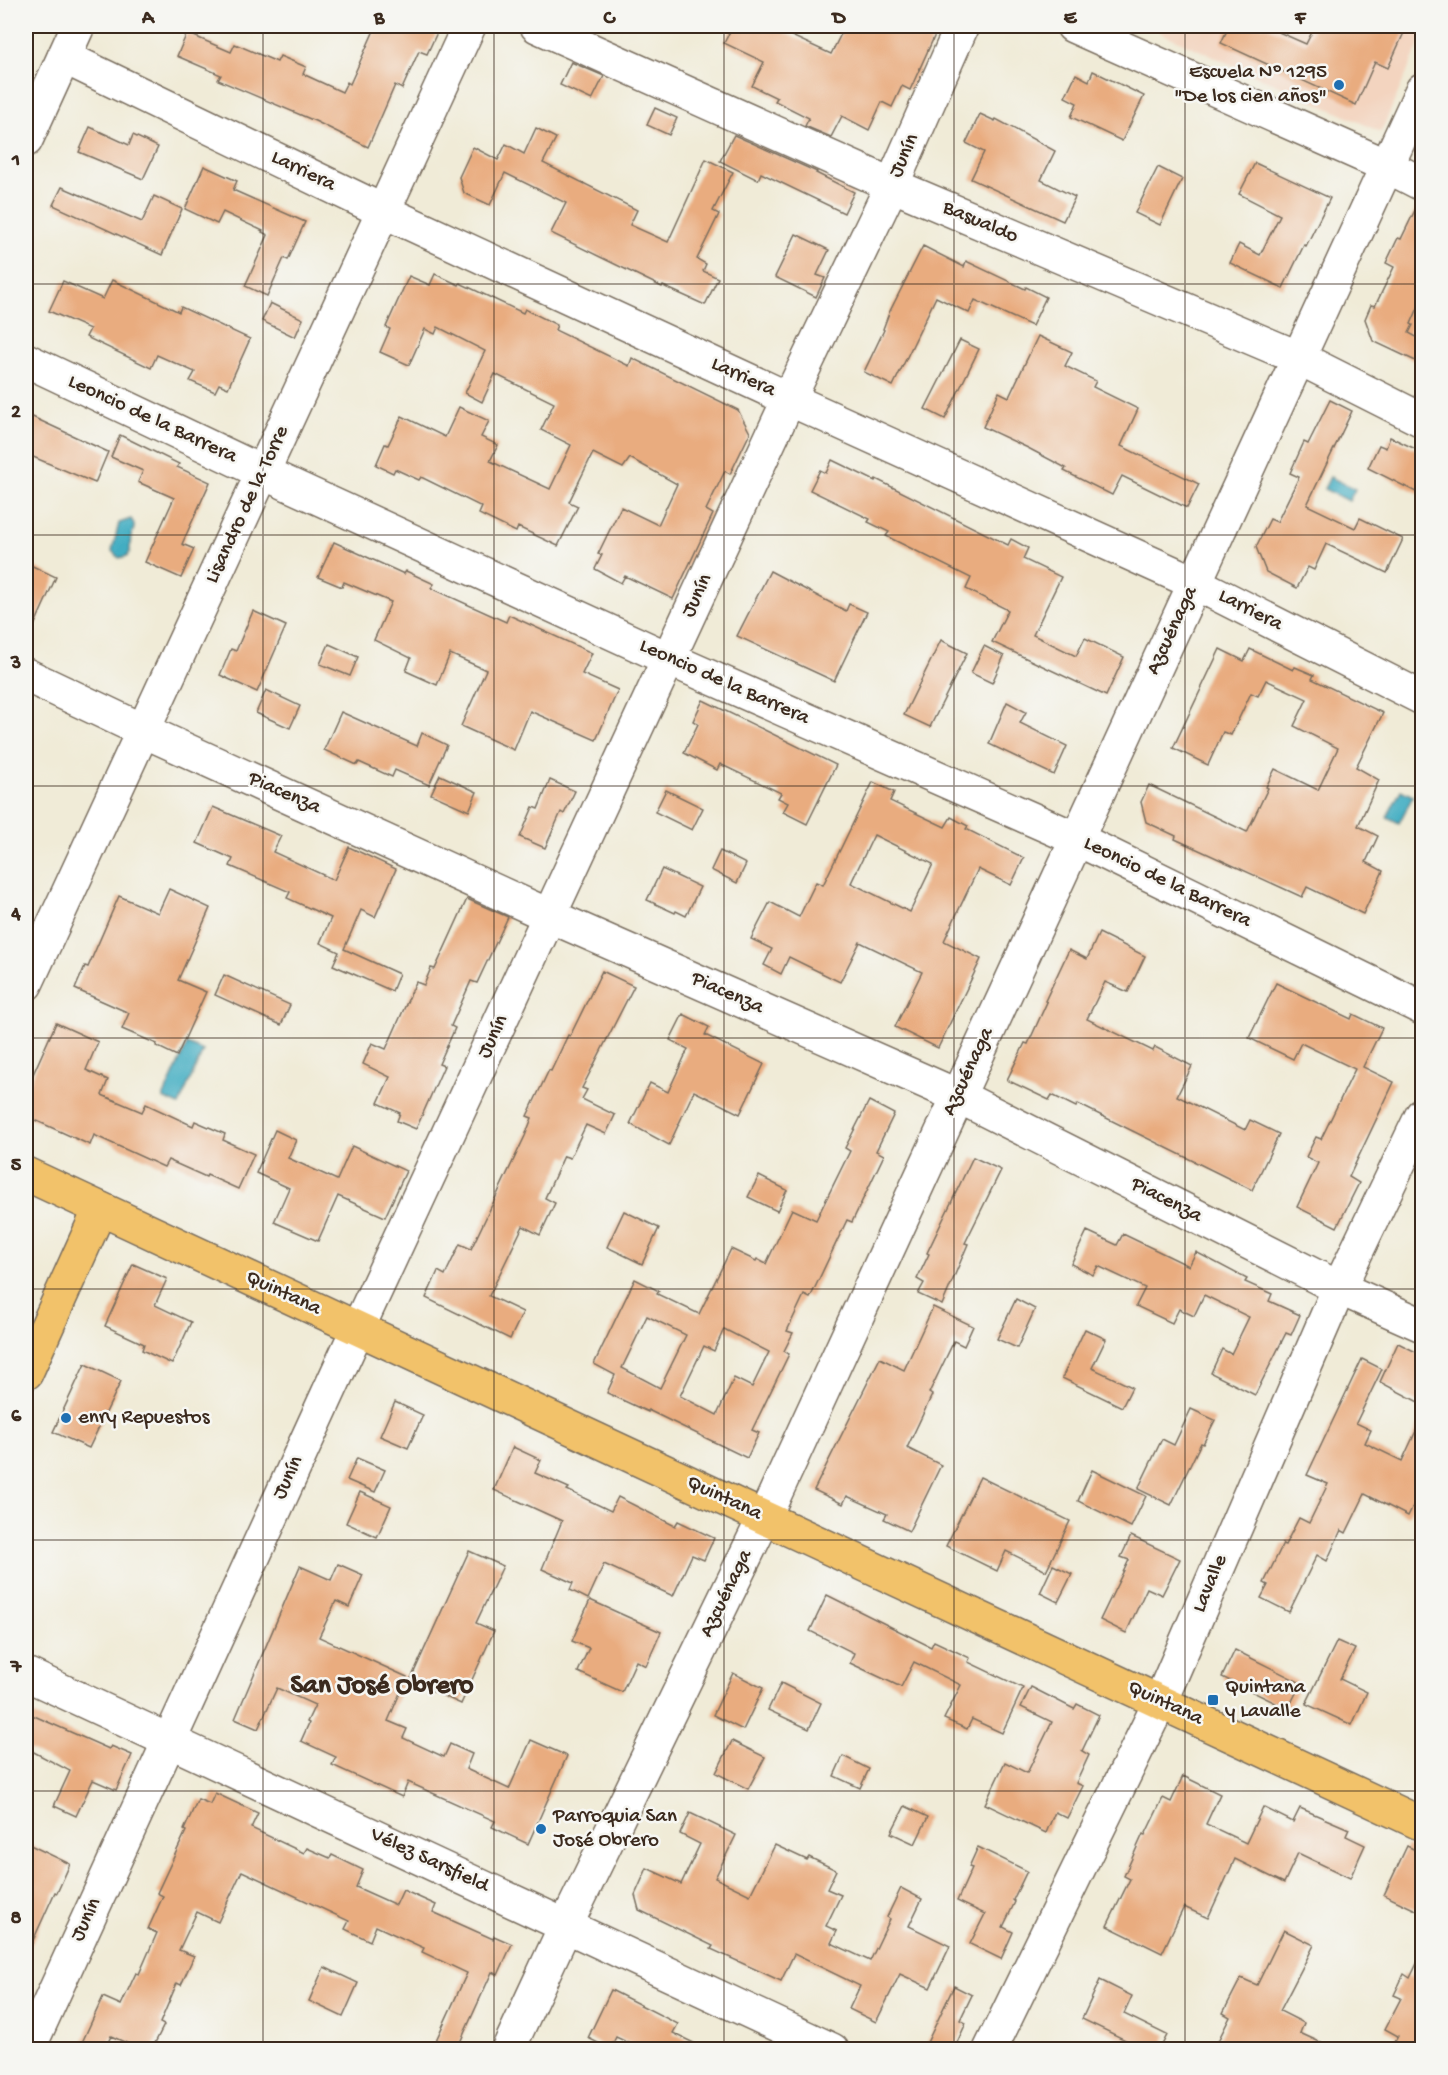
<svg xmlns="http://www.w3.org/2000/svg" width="1448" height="2075" font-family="'Gochi Hand',sans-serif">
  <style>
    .built { fill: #f3d4bf }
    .water { fill: #43adc2; stroke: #3f6c70; stroke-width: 1.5 }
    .building { fill: #e9ac7f; fill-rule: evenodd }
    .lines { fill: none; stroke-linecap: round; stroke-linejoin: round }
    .minor-casing { stroke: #7a6e5f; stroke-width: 36 }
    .major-casing { stroke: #7a6e5f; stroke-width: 36 }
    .minor { stroke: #fff; stroke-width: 33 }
    .major { stroke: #f2c26a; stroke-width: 33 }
    .grid { fill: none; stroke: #3b2a1e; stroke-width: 1.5; stroke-opacity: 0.55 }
    .poi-dot { fill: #1f6fb2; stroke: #f6f6f2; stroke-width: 2 }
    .labels { text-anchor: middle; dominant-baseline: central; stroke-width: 5; stroke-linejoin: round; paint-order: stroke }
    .poi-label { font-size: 21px; fill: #3b2a1e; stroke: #f6f6f2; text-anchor: start }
    .street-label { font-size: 21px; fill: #3b2a1e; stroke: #f6f6f2 }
    .district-label { font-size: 27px; font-weight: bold; fill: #3b2a1e; stroke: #f6f6f2 }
    .neatline { fill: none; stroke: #3b2a1e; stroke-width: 2 }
    .grid-label { font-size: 20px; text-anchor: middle; font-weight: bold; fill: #3b2a1e }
  </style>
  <rect width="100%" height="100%" fill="#f6f6f2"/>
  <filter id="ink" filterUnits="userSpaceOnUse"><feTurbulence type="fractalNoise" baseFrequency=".0167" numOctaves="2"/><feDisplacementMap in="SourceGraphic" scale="12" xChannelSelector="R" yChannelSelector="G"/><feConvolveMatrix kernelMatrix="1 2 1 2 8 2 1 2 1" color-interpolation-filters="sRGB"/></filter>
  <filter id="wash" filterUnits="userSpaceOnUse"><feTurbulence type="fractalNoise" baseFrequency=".008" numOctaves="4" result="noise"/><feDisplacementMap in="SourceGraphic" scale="24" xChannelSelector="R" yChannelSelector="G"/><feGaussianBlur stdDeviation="1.35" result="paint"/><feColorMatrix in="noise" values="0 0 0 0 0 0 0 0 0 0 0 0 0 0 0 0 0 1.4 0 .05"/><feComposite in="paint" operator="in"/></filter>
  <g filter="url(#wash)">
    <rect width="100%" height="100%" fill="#f0ebd7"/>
    <polygon class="built" points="1162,26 1422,26 1422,38 1381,132 1159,32"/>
    <g class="water">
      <polygon points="1330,477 1355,489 1349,501 1324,489"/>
      <path d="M131,519C137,527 133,529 131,537C130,542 130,547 130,552L127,556L119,558L112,551L119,523Z"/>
      <polygon points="1401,790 1413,796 1399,823 1387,817"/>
      <polygon points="187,1044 203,1051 179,1105 163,1098"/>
    </g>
    <g id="blocks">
      <g class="building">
        <polygon points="376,26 440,26 427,54 419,51 402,89 395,85 368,147 315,121 218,80 221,75 177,56 187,33 231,52 235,44 277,62 280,56 306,67 303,74 342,92 347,82 350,84"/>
        <polygon points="733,26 789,26 785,33 831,54 845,26 939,26 910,90 902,86 892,107 882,102 869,130 842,116 831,137 805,126 809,118 775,101 777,98 752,86 764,62 724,43"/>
        <polygon points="1229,26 1265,26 1306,44 1315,26 1407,26 1388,68 1375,62 1356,105 1221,43"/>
        <polygon points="571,62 604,76 592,100 560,85"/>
        <polygon points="1093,71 1144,96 1122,141 1071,117 1077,103 1065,97 1076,74 1089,81"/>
        <polygon points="655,108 677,118 669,135 647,125"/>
        <polygon points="980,114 995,121 996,119 1055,151 1041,180 1075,197 1063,221 971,179 984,152 966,143"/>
        <polygon points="90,127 129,145 133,135 158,147 143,179 79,152"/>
        <polygon points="536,128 556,138 543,163 637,210 630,225 668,242 706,159 733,172 713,211 719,214 697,259 706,264 703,271 718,278 705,305 663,286 662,287 551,233 566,203 505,173 490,205 464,193 459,177 473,147 498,160 506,144 524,154"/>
        <polygon points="734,135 817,172 816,173 854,192 844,213 761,173 758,180 720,161"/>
        <polygon points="1255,163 1330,198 1306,246 1304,245 1283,288 1230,263 1239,244 1260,255 1280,215 1239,194"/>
        <polygon points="204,166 237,181 233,190 305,222 288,260 284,258 267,296 245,286 268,235 262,232 263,231 223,212 217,224 185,209"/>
        <polygon points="1158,167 1182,179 1160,225 1135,213"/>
        <polygon points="62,187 142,222 154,196 182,209 162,255 53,205"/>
        <polygon points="1419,202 1422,203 1422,299 1411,324 1413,325 1409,333 1422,340 1422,364 1373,341 1365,319 1371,305 1375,306 1394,267 1386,263 1398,238 1401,239"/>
        <polygon points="796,234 829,250 817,275 825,278 816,297 775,277"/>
        <polygon points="923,246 964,267 966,261 1025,289 1026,287 1046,297 1032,326 975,300 969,313 936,297 893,386 864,372 884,330 883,329 889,313"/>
        <polygon points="435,274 459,285 460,283 523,313 525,309 557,325 555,330 629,366 632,358 738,410 750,433 730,474 725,471 706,510 713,514 673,599 625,576 621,583 595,569 602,555 598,554 621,507 658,525 677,484 630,458 623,468 593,453 569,502 578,506 558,546 518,527 516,532 479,514 482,507 421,477 419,480 395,469 393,473 376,465 385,444 388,445 402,416 445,437 459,407 489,421 481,437 498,445 490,461 550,489 571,445 541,430 554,403 495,374 482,402 465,393 485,351 438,327 435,334 425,329 409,365 380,352 390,329 386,327 409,276 430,285"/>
        <polygon points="112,280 179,312 181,307 250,339 228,388 219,384 215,392 190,381 195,372 157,355 151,368 86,337 90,329 49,311 63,281 103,299"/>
        <polygon points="270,303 303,319 295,337 262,321"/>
        <polygon points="1038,336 1072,352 1065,366 1096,381 1093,387 1138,409 1121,446 1199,484 1187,508 1122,476 1112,495 1064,471 1066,468 1028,448 983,427 999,392 1009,397"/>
        <polygon points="960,340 979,349 945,419 925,409"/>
        <polygon points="1330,400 1352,411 1307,505 1355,528 1360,518 1403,539 1387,573 1326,544 1314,570 1308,567 1297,588 1266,572 1256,547 1270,519 1277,522 1299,477 1290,473 1304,442 1308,444"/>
        <polygon points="26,414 108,452 95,483 26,454"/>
        <polygon points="120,435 179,464 177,467 210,482 182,544 194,549 181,578 145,562 174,498 138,482 143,471 111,457"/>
        <polygon points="1390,437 1422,452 1422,495 1368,468 1379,445 1386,448"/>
        <polygon points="832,460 875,481 876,479 1008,545 1011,539 1028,548 1023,559 1061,577 1033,635 1076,656 1085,638 1124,657 1106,696 992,642 1008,610 966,589 971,578 886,536 889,532 868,522 870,519 810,490 820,470 826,473"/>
        <polygon points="334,542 404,574 406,571 434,584 431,588 506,622 509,615 592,653 582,674 618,690 596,740 530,711 514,750 461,726 486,670 450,654 437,685 406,671 411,658 374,640 391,602 344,582 342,587 318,577"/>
        <polygon points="26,563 56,577 26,644"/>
        <polygon points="770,571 846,611 849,604 867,612 834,681 737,636"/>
        <polygon points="253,611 286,626 257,692 220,675 231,649 236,651"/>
        <polygon points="941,640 967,653 930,727 904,715"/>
        <polygon points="329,644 358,657 350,676 320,664"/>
        <polygon points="984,646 1004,656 992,683 971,673"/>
        <polygon points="1220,649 1244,661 1250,649 1293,670 1295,667 1314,675 1312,679 1383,713 1356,767 1379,780 1358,826 1378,836 1366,862 1383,871 1363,914 1307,887 1302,897 1175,839 1176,836 1146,822 1141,802 1149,785 1247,832 1268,788 1266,787 1275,769 1318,790 1338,748 1294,726 1307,699 1266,680 1258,696 1251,693 1231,735 1223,732 1208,765 1173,748"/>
        <polygon points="266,690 300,706 290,728 256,713"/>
        <polygon points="703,700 836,765 807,824 783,812 788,803 778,798 781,793 720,764 717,770 684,753 698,724 693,721"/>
        <polygon points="1007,702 1026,712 1020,723 1067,746 1054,775 989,744"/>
        <polygon points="341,712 417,746 422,733 447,745 429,785 395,770 392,777 359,762 357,765 324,750"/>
        <polygon points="440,775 477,792 469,811 431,794"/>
        <polygon points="550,780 575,791 564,814 561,812 545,848 520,837 533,807 538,809"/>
        <path d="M873,782L894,792L890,801L945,827L951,817L968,826L966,829L1024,858L1011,885L978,869L944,941L981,959L938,1048L895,1027L922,972L860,942L840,982L789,957L781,974L764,965L772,949L751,939L770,902L799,917L816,882L823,885ZM874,835L933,864L910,912L851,883Z"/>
        <polygon points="666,790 703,808 692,830 655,812"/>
        <polygon points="213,807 281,836 273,852 334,880 349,847 396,869 375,917 361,910 344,949 399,974 392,991 333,965 339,952 320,943 331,918 287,898 290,892 230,866 233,859 197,843"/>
        <polygon points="720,851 746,864 737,883 711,870"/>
        <polygon points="662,869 700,887 686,916 676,911 675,913 647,900"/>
        <polygon points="169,889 210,908 178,980 206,992 177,1056 156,1046 157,1044 122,1029 129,1013 75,989 85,966 88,967 119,896 158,913"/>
        <polygon points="467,899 508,917 477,983 471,981 451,1026 455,1028 439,1064 444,1066 416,1129 397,1121 400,1113 378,1103 390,1077 363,1064 372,1043 386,1049 416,982 424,985 431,968 435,969"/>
        <polygon points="1099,933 1145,956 1128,992 1105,982 1087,1019 1153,1051 1155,1047 1192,1066 1177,1096 1245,1130 1250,1120 1279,1134 1252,1190 1078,1104 1076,1107 1052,1095 1049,1100 1007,1080 1025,1043 1028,1044 1047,1002 1045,1001 1069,950 1087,959"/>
        <polygon points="602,971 634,986 582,1088 587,1090 582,1099 615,1115 606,1134 586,1125 570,1158 564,1156 545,1198 555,1203 540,1235 523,1226 489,1296 523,1312 510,1339 426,1298 438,1271 445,1275 460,1244 471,1249 525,1136 532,1118 527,1116 549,1070 551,1071 568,1035 570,1036"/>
        <polygon points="224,975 290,1005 281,1025 215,995"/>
        <polygon points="1276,983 1351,1019 1353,1014 1382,1028 1363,1067 1394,1082 1349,1177 1359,1183 1337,1227 1297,1207 1318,1163 1306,1157 1316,1137 1321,1139 1355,1069 1301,1043 1293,1059 1249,1038"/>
        <polygon points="683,1014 709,1027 705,1035 764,1064 740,1114 694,1091 669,1145 630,1124 650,1083 668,1092 688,1049 670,1040"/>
        <polygon points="56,1023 98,1042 86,1070 108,1080 102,1095 142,1112 146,1104 193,1126 195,1121 225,1134 223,1140 254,1154 238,1189 207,1175 206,1177 168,1160 164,1167 94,1135 90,1145 26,1116 26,1090"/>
        <path d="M869,1101L894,1114L876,1151L884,1155L852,1222L847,1220L810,1298L804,1295L787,1331L793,1333L784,1351L789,1354L752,1430L759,1433L747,1458L648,1410V1412L607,1393L615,1375L594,1364L635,1279L659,1291L657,1294L699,1314L731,1249L756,1261L757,1259L766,1264L792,1209L816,1220L850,1151L845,1148ZM647,1316L686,1335L660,1388L622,1368ZM724,1329L769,1352L752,1387L734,1378L717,1415L680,1396L704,1346L714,1351Z"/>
        <polygon points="275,1130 296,1140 288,1158 337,1180 352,1146 406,1171 385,1217 338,1196 318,1241 274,1222 289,1188 256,1173"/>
        <polygon points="973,1157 1001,1170 965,1243 968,1244 942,1305 918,1294 924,1283 917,1279 929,1254 927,1253"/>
        <polygon points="759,1176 787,1190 777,1211 748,1197"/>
        <polygon points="624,1211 659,1228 642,1264 607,1247"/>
        <polygon points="1087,1231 1117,1245 1123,1234 1189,1266 1196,1252 1247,1279 1245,1282 1272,1294 1269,1301 1300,1315 1291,1335 1286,1333 1255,1395 1211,1373 1222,1349 1231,1354 1249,1317 1204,1295 1194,1316 1179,1309 1172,1323 1136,1306 1145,1288 1098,1266 1093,1275 1071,1264"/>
        <polygon points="133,1264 167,1279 155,1305 191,1322 172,1364 142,1350 144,1344 105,1326"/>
        <polygon points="1016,1299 1035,1309 1017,1348 997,1339"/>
        <polygon points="933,1307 973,1326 964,1346 954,1341 929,1393 932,1395 907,1448 941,1465 909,1531 884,1519 887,1514 847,1496 843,1504 814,1490 880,1358 904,1370"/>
        <polygon points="1085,1329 1106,1339 1092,1368 1132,1387 1122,1407 1062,1378"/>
        <polygon points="1398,1343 1422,1355 1422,1404 1380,1382"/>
        <polygon points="1362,1359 1382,1369 1356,1423 1371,1430 1365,1443 1402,1461 1422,1418 1422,1488 1408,1516 1365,1494 1346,1533 1341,1530 1327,1561 1317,1555 1289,1612 1261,1598 1268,1585 1264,1583 1283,1544 1285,1545 1299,1518 1309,1523 1328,1484 1307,1475"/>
        <polygon points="85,1364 121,1381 89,1448 53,1432"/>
        <polygon points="395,1402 423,1415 408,1448 380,1436"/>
        <polygon points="1191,1409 1215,1420 1203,1444 1201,1443 1171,1505 1138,1489 1162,1439 1174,1445"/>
        <polygon points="513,1447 541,1460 535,1473 569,1488 567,1490 611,1511 618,1497 675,1526 678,1521 714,1538 704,1560 692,1555 673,1596 604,1564 588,1599 570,1590 573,1583 542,1569 562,1521 494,1490"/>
        <polygon points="357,1458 385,1470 375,1492 347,1480"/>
        <polygon points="1092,1470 1146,1496 1131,1527 1078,1501"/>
        <polygon points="980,1477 1070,1521 1046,1571 1006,1551 997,1571 946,1546"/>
        <polygon points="360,1492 391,1506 377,1537 346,1523"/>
        <polygon points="1131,1536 1180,1559 1162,1595 1147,1588 1126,1633 1100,1620 1129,1560 1121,1557"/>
        <polygon points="469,1551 503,1566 476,1623 494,1631 461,1704 410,1681"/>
        <polygon points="338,1564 363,1575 349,1607 336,1601 319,1637 407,1677 388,1721 407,1729 403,1738 444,1757 450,1744 472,1754 466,1769 509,1789 531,1740 567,1756 528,1844 492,1827 495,1821 408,1782 402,1797 332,1765 336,1757 301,1741 309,1723 307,1722 315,1705 277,1688 258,1729 235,1719 300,1566 331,1580"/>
        <polygon points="1053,1565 1072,1574 1058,1602 1040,1593"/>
        <polygon points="827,1595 931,1647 934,1641 970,1658 968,1662 1023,1688 1002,1733 972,1719 967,1729 944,1719 961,1685 914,1662 901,1687 850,1663 854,1653 810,1631"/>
        <polygon points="590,1600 661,1632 646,1666 636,1661 622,1692 578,1672 589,1648 572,1641"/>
        <polygon points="1337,1641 1355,1649 1340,1679 1367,1692 1352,1725 1306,1704"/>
        <polygon points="1235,1650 1301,1683 1288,1709 1222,1677"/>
        <polygon points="733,1673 763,1688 743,1730 713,1715"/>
        <polygon points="781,1683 821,1703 809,1729 768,1710"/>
        <polygon points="1031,1687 1074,1709 1077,1704 1099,1715 1082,1751 1089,1755 1076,1783 1083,1786 1067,1818 1055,1812 1046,1833 985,1804 1005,1762 1027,1773 1052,1722 1021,1707"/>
        <polygon points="32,1715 109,1749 111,1746 132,1755 116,1790 93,1780 76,1816 54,1806 70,1771 26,1748 26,1729"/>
        <polygon points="732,1741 765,1757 748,1789 716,1773"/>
        <polygon points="843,1756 869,1769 860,1788 834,1776"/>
        <polygon points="1183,1776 1220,1794 1206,1824 1246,1843 1263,1807 1293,1822 1300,1808 1349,1829 1346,1836 1365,1845 1350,1878 1298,1853 1284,1883 1235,1859 1208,1918 1184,1907 1162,1953 1107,1926 1130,1879 1124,1876 1143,1834 1145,1835 1163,1798 1171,1802"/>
        <polygon points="215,1793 258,1813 251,1828 304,1853 307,1848 330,1858 332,1855 363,1870 356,1887 396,1905 403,1890 436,1905 433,1912 493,1939 494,1936 512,1944 498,1975 492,1972 457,2049 432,2049 467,1973 422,1952 424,1948 376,1926 370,1941 345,1929 349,1921 242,1871 218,1922 197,1912 179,1950 194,1956 181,1985 177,1983 160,2023 164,2025 152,2049 140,2049 111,2036 105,2049 79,2049 103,1997 121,2005 136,1973 139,1974 157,1933 148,1929 163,1896 157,1893 186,1831 184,1830 198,1799 210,1804"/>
        <polygon points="905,1806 928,1817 915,1844 891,1833"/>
        <polygon points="690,1813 736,1835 715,1878 750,1895 775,1845 807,1860 809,1857 836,1870 827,1889 841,1895 826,1926 837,1931 831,1943 870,1961 890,1919 887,1917 901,1888 922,1899 909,1926 950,1946 930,1988 900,1974 876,2022 849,2009 860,1986 794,1954 781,1981 711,1949 713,1946 639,1910 635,1895 647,1868 681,1884 700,1844 680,1834"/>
        <polygon points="26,1843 70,1864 57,1893 55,1892 26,1956"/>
        <polygon points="1407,1846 1422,1853 1422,1913 1384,1895"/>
        <polygon points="978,1847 1027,1871 1013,1900 1015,1902 1003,1927 1013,1932 1001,1959 970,1944 985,1914 957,1901 972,1868 969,1867"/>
        <polygon points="1284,1930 1314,1945 1280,2011 1304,2023 1300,2033 1335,2049 1214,2049 1230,2017 1223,2013 1241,1978 1257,1985"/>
        <polygon points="1422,1953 1422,2049 1391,2049 1398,2036 1385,2029 1401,1998 1394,1995 1404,1974 1410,1978"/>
        <polygon points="324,1967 358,1983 343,2017 309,2001"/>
        <polygon points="1100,1980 1132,1996 1124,2014 1167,2035 1160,2049 1132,2049 1134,2044 1082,2019"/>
        <polygon points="954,1986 972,1995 960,2020 966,2023 954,2049 924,2049"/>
        <polygon points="611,1990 678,2024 673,2033 706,2049 642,2049 616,2037 610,2049 588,2038"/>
      </g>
    </g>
  </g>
  <g filter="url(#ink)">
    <use href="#blocks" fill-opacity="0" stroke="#7a6e5f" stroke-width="1.5"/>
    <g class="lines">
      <defs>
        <g id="minor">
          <polyline points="537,26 892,185 1299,358 1422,420"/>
          <polyline points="1073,26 1387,166 1422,184"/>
          <polyline points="64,57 383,211 789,399 1195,583 1422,698"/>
          <polyline points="26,140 78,26"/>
          <polyline points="26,360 264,473 669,659 1077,839 1422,1008"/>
          <polyline points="26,675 142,730 550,916 958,1096 1339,1288 1422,1325"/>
          <polyline points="26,984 469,26"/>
          <polyline points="26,1674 832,2050"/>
          <polyline points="28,2050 358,1328 789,399 892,185 962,26"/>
          <polyline points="508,2050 566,1925 764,1518 1422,90"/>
          <polyline points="990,2050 1160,1702 1339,1288 1422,1115"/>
        </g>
        <g id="major">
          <polyline points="26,1174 1422,1824"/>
          <polyline points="26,1373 100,1209"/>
        </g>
      </defs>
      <use href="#minor" class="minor-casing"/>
      <use href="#major" class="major-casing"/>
      <use href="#minor" class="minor"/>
      <use href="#major" class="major"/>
    </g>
  </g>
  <path class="grid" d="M263,26V2050M494,26V2050M724,26V2050M954,26V2050M1185,26V2050M26,284H1422M26,535H1422M26,786H1422M26,1038H1422M26,1289H1422M26,1540H1422M26,1791H1422"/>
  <g class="poi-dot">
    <circle cx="1339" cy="85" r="6"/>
    <circle cx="66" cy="1418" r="6"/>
    <rect x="1207" y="1694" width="12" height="12" rx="3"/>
    <circle cx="541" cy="1829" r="6"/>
  </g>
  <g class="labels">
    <g class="poi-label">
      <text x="1327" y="73" text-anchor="end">Escuela Nº 1295<tspan x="1327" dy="24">"De los cien años"</tspan></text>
      <text x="78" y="1418">enry Repuestos</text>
      <text x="1225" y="1688">Quintana<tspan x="1225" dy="24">y Lavalle</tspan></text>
      <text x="553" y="1817">Parroquia San<tspan x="553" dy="24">José Obrero</tspan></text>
    </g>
    <g class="street-label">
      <text transform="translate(905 156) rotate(-66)">Junín</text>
      <text transform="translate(303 172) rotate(26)">Larriera</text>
      <text transform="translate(980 223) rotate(23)">Basualdo</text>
      <text transform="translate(743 378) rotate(25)">Larriera</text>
      <text transform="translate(152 420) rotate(25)">Leoncio de la Barrera</text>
      <text transform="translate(248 505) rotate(-65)">Lisandro de la Torre</text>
      <text transform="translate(698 596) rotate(-65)">Junín</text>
      <text transform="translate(1250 611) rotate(27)">Larriera</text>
      <text transform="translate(1173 631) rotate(-65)">Azcuénaga</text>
      <text transform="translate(724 683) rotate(24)">Leoncio de la Barrera</text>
      <text transform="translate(284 794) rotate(24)">Piacenza</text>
      <text transform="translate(1167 883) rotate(26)">Leoncio de la Barrera</text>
      <text transform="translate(727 994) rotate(24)">Piacenza</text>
      <text transform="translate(494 1037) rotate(-65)">Junín</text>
      <text transform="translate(969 1072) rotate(-65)">Azcuénaga</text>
      <text transform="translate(1166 1201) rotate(27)">Piacenza</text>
      <text transform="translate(283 1294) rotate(25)">Quintana</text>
      <text transform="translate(289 1478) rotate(-65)">Junín</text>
      <text transform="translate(724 1499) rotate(25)">Quintana</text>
      <text transform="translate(1211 1584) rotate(-67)">Lavalle</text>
      <text transform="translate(727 1594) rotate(-64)">Azcuénaga</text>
      <text transform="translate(1165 1704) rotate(25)">Quintana</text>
      <text transform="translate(429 1861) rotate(25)">Vélez Sarsfield</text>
      <text transform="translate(87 1920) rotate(-65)">Junín</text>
    </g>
    <g class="district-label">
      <text x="382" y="1687">San José Obrero</text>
    </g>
  </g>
  <rect width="1448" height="2075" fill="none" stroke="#f6f6f2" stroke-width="66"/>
  <rect x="33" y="33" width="1382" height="2009" class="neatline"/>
  <g class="grid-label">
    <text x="148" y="23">A</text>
    <text x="379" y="23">B</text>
    <text x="609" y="23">C</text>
    <text x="839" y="23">D</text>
    <text x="1070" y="23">E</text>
    <text x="1300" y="23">F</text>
    <text x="16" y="165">1</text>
    <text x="16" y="417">2</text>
    <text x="16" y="668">3</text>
    <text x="16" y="919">4</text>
    <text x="16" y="1170">5</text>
    <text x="16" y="1421">6</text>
    <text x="16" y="1672">7</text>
    <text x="16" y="1923">8</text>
  </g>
</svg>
